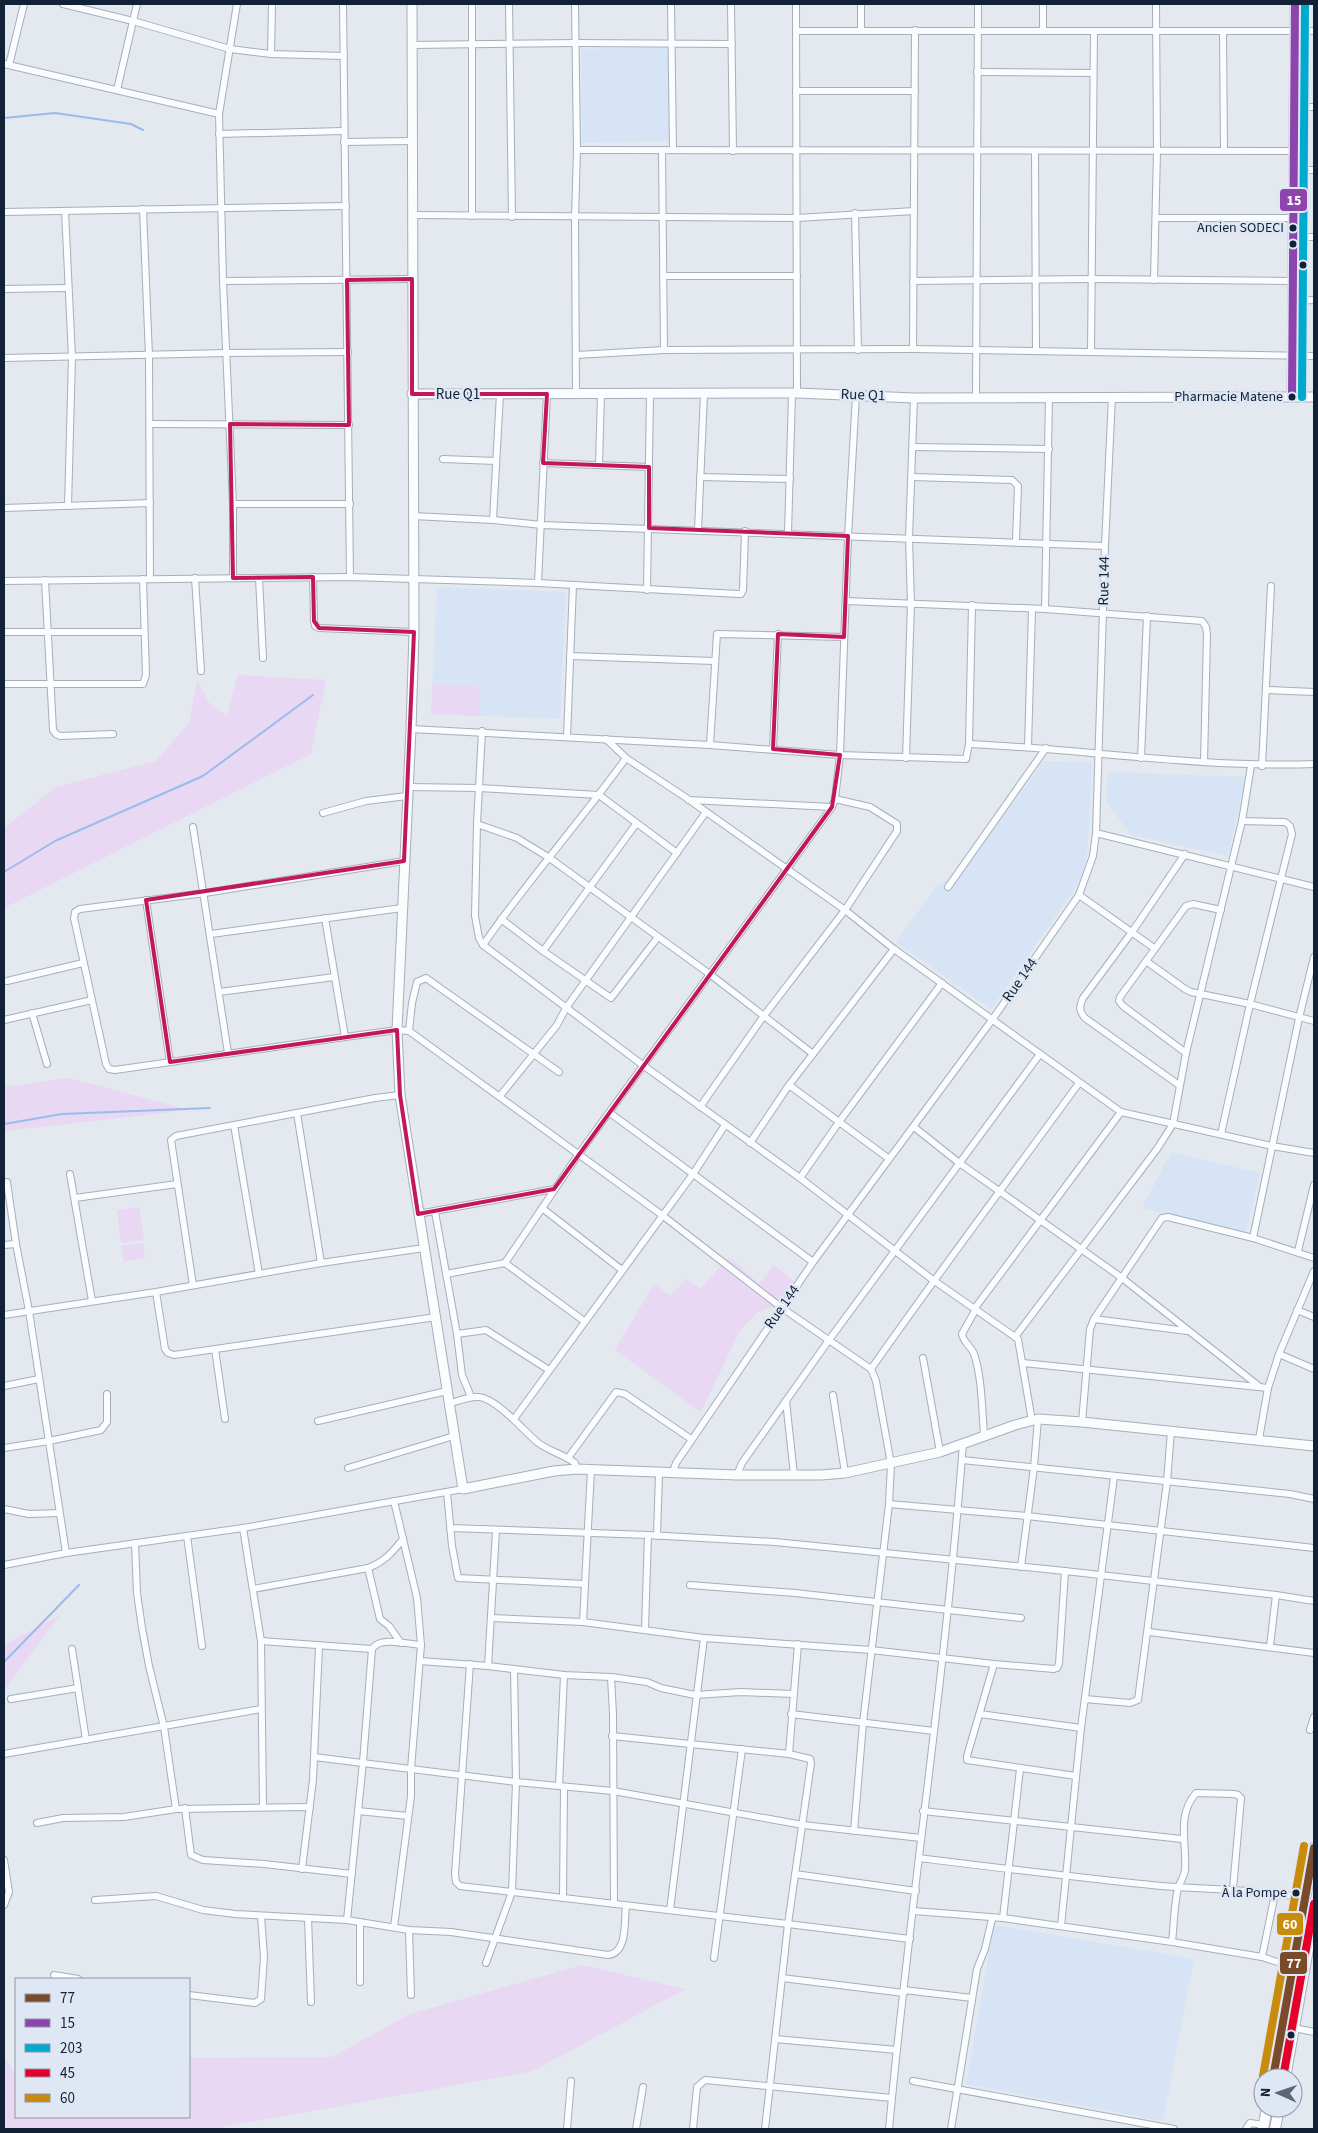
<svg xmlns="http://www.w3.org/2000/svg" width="1318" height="2133" font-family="'Source Sans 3',sans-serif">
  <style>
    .built { fill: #d7e4f6 }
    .green { fill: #e8d8f4 }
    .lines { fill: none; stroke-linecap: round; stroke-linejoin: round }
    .stream { stroke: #9abceb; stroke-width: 2 }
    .minor-casing { stroke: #a5afbc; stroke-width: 8 }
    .tertiary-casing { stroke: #a5afbc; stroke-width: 11 }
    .primary-casing { stroke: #a5afbc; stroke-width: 12 }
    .minor { stroke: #fbfcfd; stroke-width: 6 }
    .tertiary { stroke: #fbfcfd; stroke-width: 9 }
    .primary { stroke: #fbfcfd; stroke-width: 10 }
    .bus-1-casing { stroke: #dfe7f4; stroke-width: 11 }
    .bus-2-casing { stroke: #dfe7f4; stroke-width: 11 }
    .bus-3-casing { stroke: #dfe7f4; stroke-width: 11 }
    .bus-4-casing { stroke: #dfe7f4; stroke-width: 11 }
    .bus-5-casing { stroke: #dfe7f4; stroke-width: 11 }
    .bus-1 { stroke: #7a4b2a; stroke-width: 8 }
    .bus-2 { stroke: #8e44ad; stroke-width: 8 }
    .bus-3 { stroke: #00a9ce; stroke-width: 8 }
    .bus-4 { stroke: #e4002b; stroke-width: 8 }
    .bus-5 { stroke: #c98b0b; stroke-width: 8 }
    .marked { fill: none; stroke: #c2185b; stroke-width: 4; stroke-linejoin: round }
    .bus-dot { fill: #112137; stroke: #dfe7f4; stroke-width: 2 }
    .labels { text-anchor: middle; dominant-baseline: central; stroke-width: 5; stroke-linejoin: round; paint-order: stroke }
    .bus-label { font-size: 14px; fill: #112137; stroke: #dfe7f4; text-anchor: end }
    .street-label { font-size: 15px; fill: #112137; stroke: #dfe7f4 }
    .line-badge { stroke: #dfe7f4; stroke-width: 2 }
    .badge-label { font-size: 14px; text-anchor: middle; font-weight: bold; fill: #fff }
  </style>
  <rect width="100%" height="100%" fill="#e4e8ef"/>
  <g class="built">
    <polygon points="669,48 670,141 582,143 581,49"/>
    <polygon points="437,587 566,592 560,719 431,714"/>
    <polygon points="1044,761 1092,762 1088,848 1084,870 1074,890 991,1009 896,942 937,885 962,873"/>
    <polygon points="1108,772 1246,777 1228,856 1131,835 1106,801"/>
    <polygon points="1171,1152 1260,1173 1246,1233 1142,1208"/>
    <polygon points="994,1925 1194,1959 1163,2121 966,2084"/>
  </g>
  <g class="green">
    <polygon points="238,675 326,680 311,754 4,908 4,828 56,787 156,761 189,723 197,681 210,704 227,716"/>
    <polygon points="433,684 480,686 479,716 431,714"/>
    <polygon points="69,1078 189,1110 4,1131 4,1087"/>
    <polygon points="139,1207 144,1240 121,1243 117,1210"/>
    <polygon points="143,1243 145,1258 124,1262 121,1246"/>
    <polygon points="729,1257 759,1284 774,1265 797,1284 787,1303 758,1312 739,1332 701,1412 615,1350 654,1284 670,1296 686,1279 701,1289"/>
    <polygon points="60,1615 4,1690 4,1691 4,1645"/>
    <polygon points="582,1965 685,1989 533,2071 212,2129 4,2129 4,2056 13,2071 16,2071 16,2117 189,2117 189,2058 332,2057 410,2014"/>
  </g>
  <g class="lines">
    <g class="stream">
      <polyline points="4,118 55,113 131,124 143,130"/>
      <polyline points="4,872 55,841 203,776 313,695"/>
      <polyline points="4,1124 62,1114 210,1108"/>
      <polyline points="4,1662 79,1585"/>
    </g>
    <defs>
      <g id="minor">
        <polyline points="63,4 133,21 230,49 271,54 344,56"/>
        <polyline points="343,4 350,577"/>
        <polyline points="472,4 472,216"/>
        <polyline points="509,4 512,217"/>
        <polyline points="575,4 577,150 575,218 576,394"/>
        <polyline points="671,4 673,150"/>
        <polyline points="731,4 733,151"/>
        <polyline points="796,4 797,393"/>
        <polyline points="861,4 861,31"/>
        <polyline points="1043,4 1043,30"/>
        <polyline points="796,31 1314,31"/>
        <polyline points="1223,32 1224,151"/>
        <polyline points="412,45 576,43 732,44"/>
        <polyline points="271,54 272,4"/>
        <polyline points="4,64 219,114"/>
        <polyline points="9,65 24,4"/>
        <polyline points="977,72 1093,73"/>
        <polyline points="117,90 137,4"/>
        <polyline points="796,91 915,91"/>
        <polyline points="1295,107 1314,107"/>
        <polyline points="219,134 344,131"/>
        <polyline points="344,142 412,141"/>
        <polyline points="577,150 1295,151"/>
        <polyline points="662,150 664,350"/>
        <polyline points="1035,151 1036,351"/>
        <polyline points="1295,170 1314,170"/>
        <polyline points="143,209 149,356 150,579"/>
        <polyline points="65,211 72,357 68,506"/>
        <polyline points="4,212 346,206"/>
        <polyline points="855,213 858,350"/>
        <polyline points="412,215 797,218 914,211"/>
        <polyline points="1156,218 1295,218"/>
        <polyline points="1295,237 1314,237"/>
        <polyline points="663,276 797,276"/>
        <polyline points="1154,280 1157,151 1156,4"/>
        <polyline points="223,281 412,279"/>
        <polyline points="913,281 1093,279 1294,281"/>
        <polyline points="4,289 68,288"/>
        <polyline points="1294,301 1314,300"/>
        <polyline points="913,349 915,30"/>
        <polyline points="1091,352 1094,31"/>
        <polyline points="576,355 664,350 913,349 1314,356"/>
        <polyline points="4,358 226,353 348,352"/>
        <polyline points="976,397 978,4"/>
        <polyline points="150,424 349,425"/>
        <polyline points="914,447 1049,449"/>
        <polyline points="443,459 496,461"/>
        <polyline points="543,463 649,467"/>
        <polyline points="599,465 601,394"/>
        <polyline points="700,477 790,479"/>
        <polyline points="912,477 1012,480 1018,486 1016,541"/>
        <polyline points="233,504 350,504"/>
        <polyline points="4,508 150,503"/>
        <polyline points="413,516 493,520 542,525 1105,546"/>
        <polyline points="493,520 500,394"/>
        <polyline points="698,530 704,394"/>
        <polyline points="788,533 792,394"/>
        <polyline points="313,577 314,621 315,626 319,628 414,632"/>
        <polyline points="195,578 201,671"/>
        <polyline points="233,578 233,504 223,281 219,114 237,4"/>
        <polyline points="259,578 263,658"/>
        <polyline points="45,580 53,730 56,734 60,736 113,734"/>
        <polyline points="4,581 350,577 538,583 738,594 741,594 743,590 745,531"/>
        <polyline points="538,583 547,394"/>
        <polyline points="647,590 650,395"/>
        <polyline points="846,601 1045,609 1202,621 1206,627 1207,635 1204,762"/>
        <polyline points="1045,609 1049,397"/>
        <polyline points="4,632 144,632"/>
        <polyline points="570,656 714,661"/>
        <polyline points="4,684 143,684 146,675 143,579"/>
        <polyline points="1267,690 1314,692"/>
        <polyline points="411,729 710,745 840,755 966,759 969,744 972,605"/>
        <polyline points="482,731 477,824 475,916 479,938 483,945 644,1066 800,1178 933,1280 1018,1339 1032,1421"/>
        <polyline points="567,737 573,585"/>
        <polyline points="606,739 626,758 688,799 845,910 894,949 1121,1112 1272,1146 1314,1153"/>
        <path d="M969,744C1084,749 1199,768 1314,764"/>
        <polyline points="710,745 717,634 844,637"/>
        <polyline points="1028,746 1032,609"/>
        <polyline points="773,749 778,634"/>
        <polyline points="906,758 911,603 909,538 914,398"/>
        <polyline points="1141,758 1147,616"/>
        <polyline points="1262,766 1271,586"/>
        <polyline points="408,787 479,788 599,795 677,853"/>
        <polyline points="689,800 832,807"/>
        <polyline points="323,813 366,801 407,796"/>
        <polyline points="477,824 517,838 548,857 711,975 813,1054"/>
        <polyline points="193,827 228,1053"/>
        <polyline points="1096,833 1314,887"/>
        <polyline points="404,861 205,893 80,909 75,912 74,918 106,1064 109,1069 115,1070 345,1037 397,1030 409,1031 662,1215 782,1308 871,1369 876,1381 891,1464 889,1504 863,1723 854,1831"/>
        <polyline points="948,887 1046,748"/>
        <polyline points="1079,895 1154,948"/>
        <polyline points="146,900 170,1062"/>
        <polyline points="325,918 345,1037"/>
        <polyline points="501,919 543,951 636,824"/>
        <polyline points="211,934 402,908"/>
        <path d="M483,945C528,880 580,822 626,758"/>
        <polyline points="543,951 611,998 658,937"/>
        <polyline points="1146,961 1185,989 1191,992 1250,1004 1314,1021"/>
        <polyline points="7,981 83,963"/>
        <polyline points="219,992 334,977"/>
        <polyline points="32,1013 47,1064"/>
        <polyline points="4,1020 92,1000"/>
        <polyline points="409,1031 412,1003 417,982 426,978 559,1072"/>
        <polyline points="1186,1053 1123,1006 1119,1001 1120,997 1186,906 1193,904 1221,910"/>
        <polyline points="789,1085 888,1158"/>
        <path d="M1179,1085L1085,1018C1079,1011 1079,1007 1083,998L1132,932L1185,854"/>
        <polyline points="500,1096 557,1025 566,1008 706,812"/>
        <polyline points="700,1107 763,1017 845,910 897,831 897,824 870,807 835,799"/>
        <polyline points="297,1113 321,1263"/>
        <polyline points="610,1113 813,1262"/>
        <polyline points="234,1125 259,1274"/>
        <polyline points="914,1127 958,1162 1122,1278 1260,1387"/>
        <polyline points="1221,1134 1250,1004 1292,834 1290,826 1285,822 1242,821"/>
        <polyline points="750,1143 789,1085 894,949"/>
        <polyline points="70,1174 92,1301"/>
        <polyline points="800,1178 839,1122 942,983"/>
        <polyline points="7,1182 16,1244 29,1311 66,1553"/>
        <polyline points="75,1198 177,1184"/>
        <polyline points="542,1208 622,1270"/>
        <polyline points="435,1212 457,1334 462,1375 471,1397"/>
        <polyline points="418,1214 554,1189"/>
        <polyline points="1253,1238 1299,1018 1314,957"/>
        <polyline points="4,1245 16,1244"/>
        <polyline points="1298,1251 1314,1185"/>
        <polyline points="505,1263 584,1321"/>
        <polyline points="446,1274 505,1263 578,1155 832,807 835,799 840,755 848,536 856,395"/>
        <polyline points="193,1285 171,1140 176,1136 375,1098 400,1095"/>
        <polyline points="156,1292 165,1349 168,1353 174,1355 436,1317"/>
        <polyline points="975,1308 1121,1112"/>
        <path d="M976,1309L962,1334C963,1342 971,1346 974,1354C982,1377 982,1410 984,1435"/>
        <polyline points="1297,1310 1314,1317"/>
        <polyline points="4,1315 156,1292 321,1263 424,1248"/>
        <polyline points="1094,1319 1187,1331"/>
        <polyline points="457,1334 486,1330 549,1370"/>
        <polyline points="1015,1337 1157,1149 1173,1124 1186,1053 1242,821 1251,766"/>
        <polyline points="215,1349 225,1419"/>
        <polyline points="1279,1354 1314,1369"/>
        <polyline points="923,1358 940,1452"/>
        <polyline points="1023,1363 1268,1388"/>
        <path d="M871,1369C939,1272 1010,1178 1079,1083"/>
        <polyline points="4,1386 39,1379"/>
        <polyline points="833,1395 845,1473"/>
        <polyline points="786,1401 794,1475"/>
        <path d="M448,1404C458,1401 469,1396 479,1397C497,1399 523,1430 537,1442C548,1451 563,1454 575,1463L576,1469"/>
        <polyline points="514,1419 693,1174 725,1125"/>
        <polyline points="318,1421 447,1391"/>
        <polyline points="1082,1422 1090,1329 1094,1319 1162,1218 1168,1217 1253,1238 1314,1258"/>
        <polyline points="1259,1439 1268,1388 1279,1354 1314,1271"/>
        <polyline points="4,1448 49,1441 101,1430 107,1422 107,1394"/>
        <polyline points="568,1458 616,1392 625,1394 691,1439"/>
        <polyline points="962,1460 1290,1494 1314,1499"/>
        <polyline points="348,1468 454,1436"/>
        <polyline points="672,1474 676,1463 813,1262 992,1020 1079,895 1093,856 1096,833 1105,546 1112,396"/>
        <polyline points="737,1475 742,1463 829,1340 1040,1054"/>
        <polyline points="447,1492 452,1546 458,1578 585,1584"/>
        <polyline points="394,1501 417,1598 421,1645 411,1769 411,1796 394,1927"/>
        <polyline points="889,1504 1027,1516 1314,1548"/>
        <polyline points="4,1509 29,1514 59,1513"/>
        <polyline points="243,1528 261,1641 263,1806"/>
        <polyline points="450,1528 648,1535 775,1542 1065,1571 1276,1595 1314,1601"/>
        <polyline points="187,1536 202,1646"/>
        <polyline points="657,1536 659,1474"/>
        <polyline points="135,1543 137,1593 142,1628 149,1666 164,1727 176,1809"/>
        <polyline points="4,1565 66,1553 243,1528 463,1489"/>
        <polyline points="1021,1567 1034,1467 1038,1419"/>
        <polyline points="368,1568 380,1619 389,1626 401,1643"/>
        <polyline points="690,1585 795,1593 1021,1618"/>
        <path d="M253,1589L368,1568C384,1562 392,1553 403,1539"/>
        <polyline points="491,1618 583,1622 704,1638 871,1650 994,1664 1054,1669 1057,1668 1059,1664 1065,1571"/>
        <polyline points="583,1622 591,1470"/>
        <polyline points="645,1629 648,1535"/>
        <polyline points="1149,1632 1314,1653"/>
        <polyline points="261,1641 372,1649"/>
        <polyline points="1270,1646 1276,1595"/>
        <polyline points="72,1649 86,1740"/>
        <polyline points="420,1661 488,1666 564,1675 611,1677 647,1682 661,1688 695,1695 741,1692 793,1694"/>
        <polyline points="470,1664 455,1874 456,1882 460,1886 788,1924 910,1939"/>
        <polyline points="994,1664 967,1756 967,1760 1076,1776"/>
        <polyline points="488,1666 496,1531"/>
        <polyline points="611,1677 613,1714 614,1904"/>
        <polyline points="11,1699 78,1688"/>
        <polyline points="1085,1699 1130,1703 1138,1700 1167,1482 1171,1431"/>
        <polyline points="791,1714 934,1731"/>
        <polyline points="980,1714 1081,1728"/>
        <polyline points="1310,1730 1314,1717"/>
        <polyline points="612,1736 789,1754 810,1759 811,1763 788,1924 765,2129"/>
        <polyline points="4,1754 261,1709"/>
        <polyline points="789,1754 798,1644"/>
        <polyline points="314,1757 516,1782 613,1791 803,1825 921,1838"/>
        <polyline points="559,1786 564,1675"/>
        <polyline points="185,1808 191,1855 203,1860 264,1864 352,1874"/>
        <polyline points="358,1811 408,1816"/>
        <polyline points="923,1811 1182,1839"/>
        <polyline points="37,1823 63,1818 124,1817 176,1809 310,1807"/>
        <path d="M919,1858C1000,1868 1080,1878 1161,1886C1199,1889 1237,1889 1275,1894"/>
        <polyline points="4,1860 9,1892 4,1905"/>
        <polyline points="302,1869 313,1780 319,1646"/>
        <polyline points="795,1874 916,1891"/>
        <polyline points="563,1898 564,1787"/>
        <path d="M95,1900L156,1896L203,1910L235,1914L347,1920L409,1930L451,1932L608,1955C628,1953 624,1921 626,1906"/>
        <polyline points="670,1910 704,1638"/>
        <polyline points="914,1911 1003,1918 1172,1942 1262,1957 1293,1967"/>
        <polyline points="308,1918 311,2002"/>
        <polyline points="1003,1918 1020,1769"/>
        <path d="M347,1920L363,1762L372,1649C380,1636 407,1644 421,1645"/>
        <polyline points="360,1922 360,1982"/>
        <polyline points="1061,1926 1081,1728 1114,1477"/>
        <polyline points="409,1930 411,1995"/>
        <path d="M1172,1942C1174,1925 1174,1905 1178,1888C1180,1882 1184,1877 1185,1870C1187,1843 1176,1816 1196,1793L1234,1794L1238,1795L1241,1798L1233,1889"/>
        <polyline points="1262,1957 1275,1894 1305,1897"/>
        <polyline points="714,1958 742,1749"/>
        <polyline points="486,1963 512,1892 516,1782 514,1669"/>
        <polyline points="54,1975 78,1979"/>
        <polyline points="782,1978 904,1993"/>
        <polyline points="904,1990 972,1998"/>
        <polyline points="189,1995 255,2003 261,1999 264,1957 261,1916"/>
        <polyline points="1294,2028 1314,2032"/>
        <polyline points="775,2039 897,2050"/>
        <polyline points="913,2081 1174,2129"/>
        <polyline points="567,2129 571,2081"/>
        <polyline points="636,2129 643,2087"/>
        <polyline points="693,2129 697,2087 705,2080 892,2098"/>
        <path d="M889,2129C910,1900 946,1673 963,1443"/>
        <polyline points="951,2129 977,1969 985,1949 992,1919"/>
        <polyline points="1246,2129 1250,2123 1264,2125"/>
      </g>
      <g id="tertiary">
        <polyline points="412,4 414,632 411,729 397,1030 400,1095 463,1489 554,1471 576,1469 737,1475 821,1475 845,1473 940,1452 1015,1425 1038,1419 1082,1422 1314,1446"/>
        <polyline points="412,394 797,393 914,398 1314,397"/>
        <polyline points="1292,397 1295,4"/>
      </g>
      <g id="primary">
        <polyline points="1273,2078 1314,1848"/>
        <polyline points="1285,2078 1314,1915"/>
        <polyline points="1263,2129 1267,2108"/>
        <polyline points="1275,2129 1279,2108"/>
      </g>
    </defs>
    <use href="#minor" class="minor-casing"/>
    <use href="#tertiary" class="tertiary-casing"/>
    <use href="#primary" class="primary-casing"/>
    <use href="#minor" class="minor"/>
    <use href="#tertiary" class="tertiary"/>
    <use href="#primary" class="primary"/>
    <defs>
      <polyline id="bus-1" points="1273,2078 1314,1848"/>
      <polyline id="bus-2" points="1292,397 1295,4"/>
      <polyline id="bus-3" points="1302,397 1305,4"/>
      <polyline id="bus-4" points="1283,2078 1314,1904"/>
      <polyline id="bus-5" points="1263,2076 1304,1846"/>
    </defs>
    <use href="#bus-1" class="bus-1-casing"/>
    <use href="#bus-2" class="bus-2-casing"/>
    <use href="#bus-3" class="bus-3-casing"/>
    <use href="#bus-4" class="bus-4-casing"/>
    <use href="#bus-5" class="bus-5-casing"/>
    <use href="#bus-1" class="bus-1"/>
    <use href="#bus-2" class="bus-2"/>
    <use href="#bus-3" class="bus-3"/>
    <use href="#bus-4" class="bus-4"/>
    <use href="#bus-5" class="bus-5"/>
  </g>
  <path class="marked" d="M412,279V394H547L543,463L649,467V528L848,536L844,637L778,634L773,749L840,755L832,807L554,1189L418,1214L400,1095L397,1030L170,1062L146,900L404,861L414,632L319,628L314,621L313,577L233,578L230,424L349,425L347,280Z"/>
  <g class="bus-dot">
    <circle cx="1293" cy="228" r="4.5"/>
    <circle cx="1293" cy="244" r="4.5"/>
    <circle cx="1303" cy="265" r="4.5"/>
    <circle cx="1292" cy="397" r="4.5"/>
    <circle cx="1296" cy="1893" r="4.5"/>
    <circle cx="1291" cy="2035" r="4.5"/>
  </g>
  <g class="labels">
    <g class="bus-label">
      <text x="1284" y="228">Ancien SODECI</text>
      <text x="1283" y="397">Pharmacie Matene</text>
      <text x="1287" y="1893">À la Pompe</text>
    </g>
    <g class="street-label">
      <text x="458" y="394">Rue Q1</text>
      <text transform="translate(863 395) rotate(2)">Rue Q1</text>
      <text transform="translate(1104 581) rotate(-89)">Rue 144</text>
      <text transform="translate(1020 980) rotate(-55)">Rue 144</text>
      <text transform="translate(782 1307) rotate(-55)">Rue 144</text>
    </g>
  </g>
  <g class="line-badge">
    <rect x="1279" y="188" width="29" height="24" rx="5" fill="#8e44ad"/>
    <rect x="1276" y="1912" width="28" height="24" rx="5" fill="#c98b0b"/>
    <rect x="1279" y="1951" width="29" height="24" rx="5" fill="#7a4b2a"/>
  </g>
  <g class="badge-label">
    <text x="1294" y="205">15</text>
    <text x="1290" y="1929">60</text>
    <text x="1294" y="1968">77</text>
  </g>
  <rect width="1318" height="2133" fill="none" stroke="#112137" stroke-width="10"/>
  <rect x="15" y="1978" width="175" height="140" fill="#dfe7f4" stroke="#8d98a8"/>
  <rect x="25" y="1994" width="25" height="8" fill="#7a4b2a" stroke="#8d98a8"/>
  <text x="60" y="2003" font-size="15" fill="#112137">77</text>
  <rect x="25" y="2019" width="25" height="8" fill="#8e44ad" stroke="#8d98a8"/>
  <text x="60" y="2028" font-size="15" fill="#112137">15</text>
  <rect x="25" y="2044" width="25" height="8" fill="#00a9ce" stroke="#8d98a8"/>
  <text x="60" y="2053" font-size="15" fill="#112137">203</text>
  <rect x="25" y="2069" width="25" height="8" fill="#e4002b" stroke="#8d98a8"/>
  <text x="60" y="2078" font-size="15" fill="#112137">45</text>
  <rect x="25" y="2094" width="25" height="8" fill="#c98b0b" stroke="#8d98a8"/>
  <text x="60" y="2103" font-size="15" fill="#112137">60</text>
  <g transform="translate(1278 2093) rotate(272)"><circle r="24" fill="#dfe7f4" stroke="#8d98a8"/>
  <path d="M0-4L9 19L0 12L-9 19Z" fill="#5b6777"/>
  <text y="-8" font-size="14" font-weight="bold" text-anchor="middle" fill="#112137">N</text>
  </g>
</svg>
